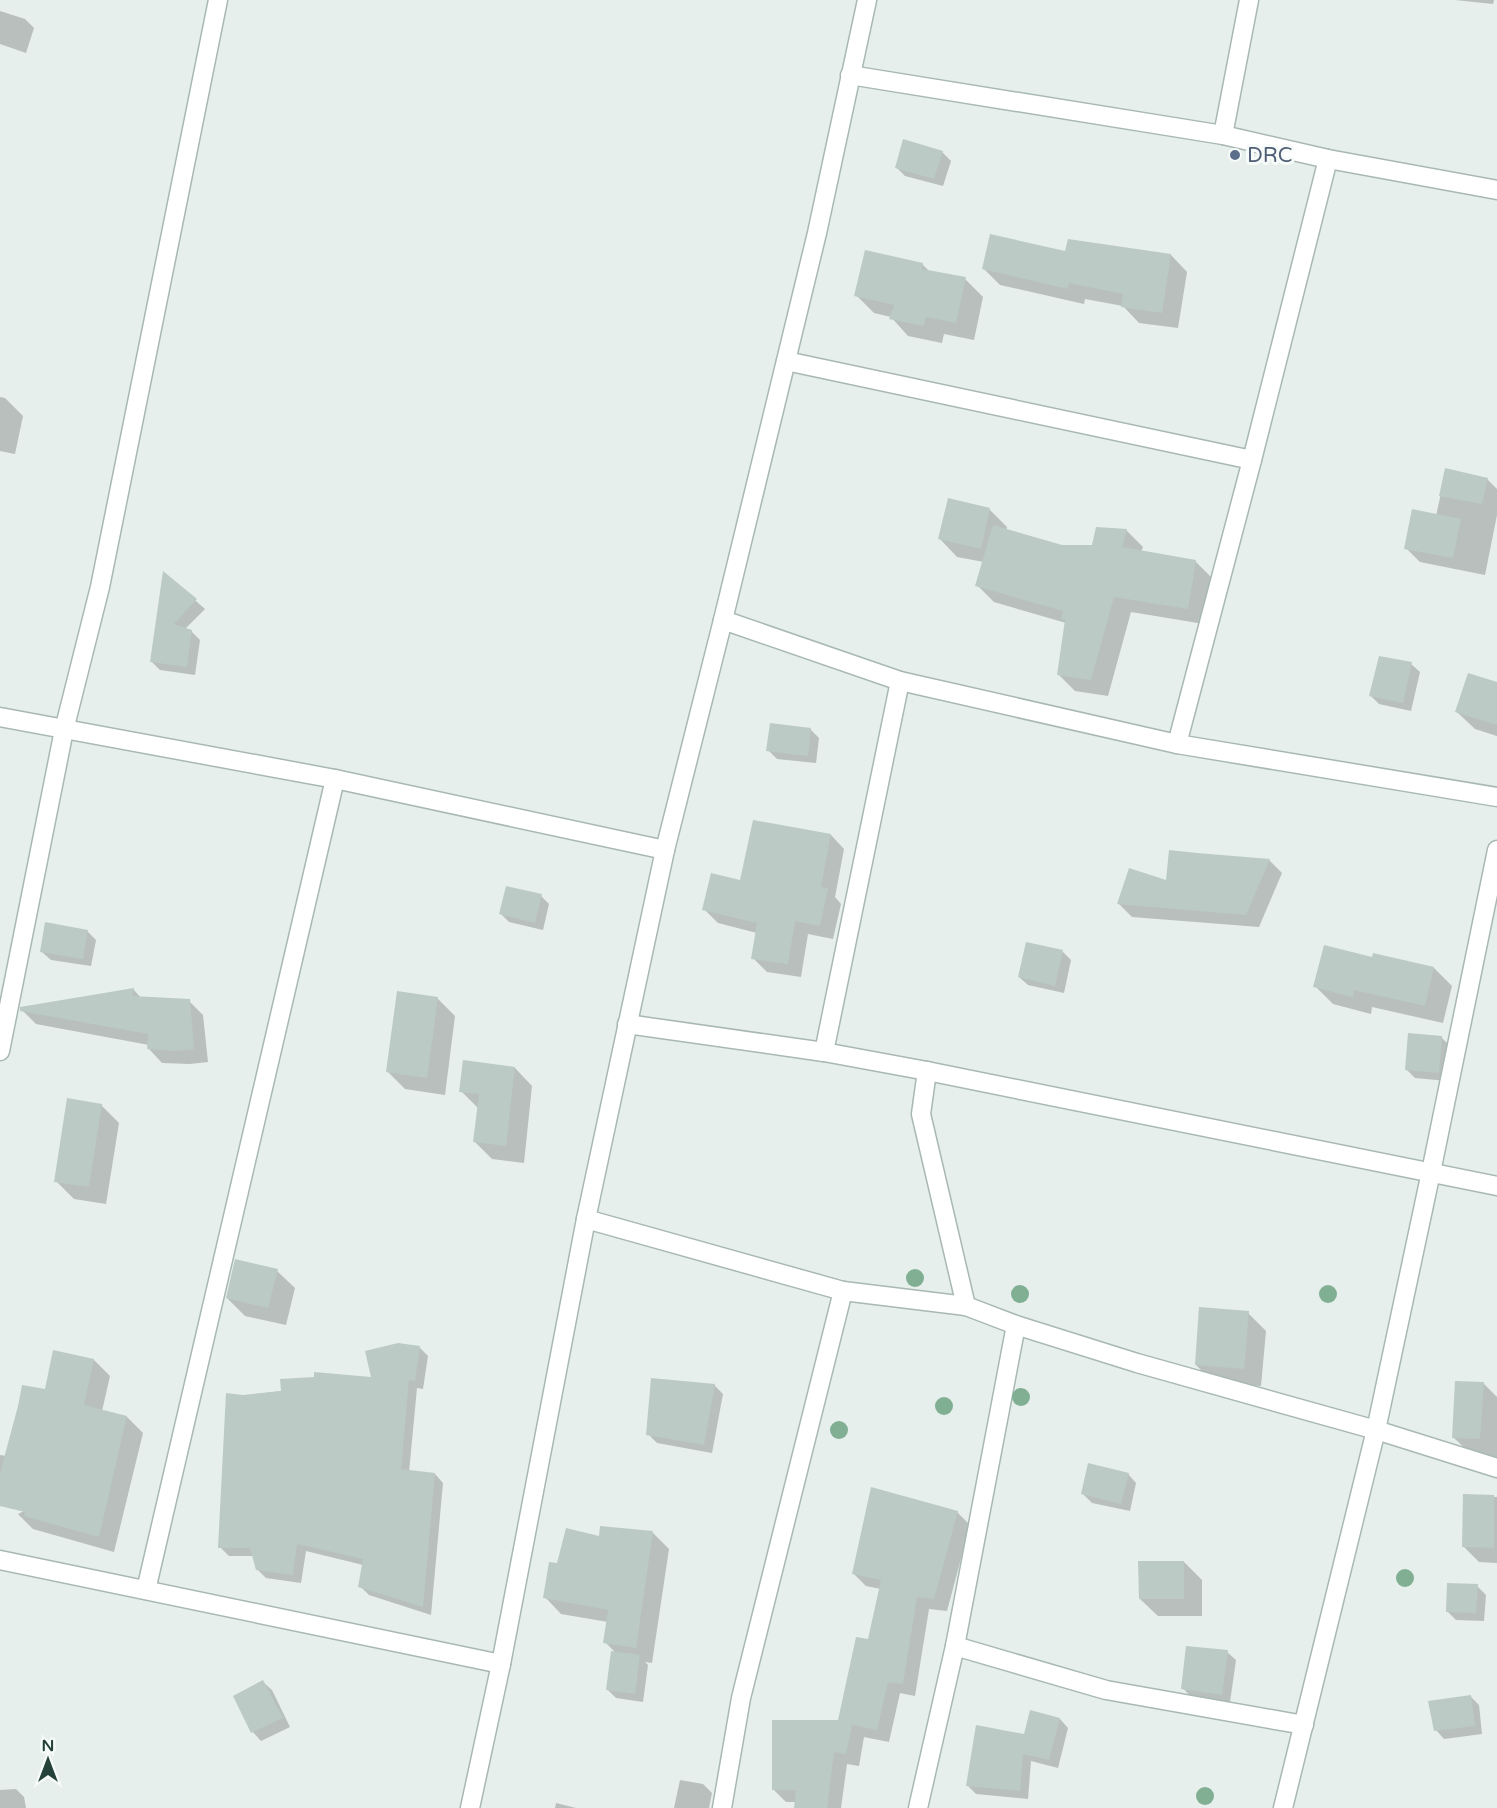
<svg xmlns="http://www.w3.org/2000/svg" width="1497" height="1808" font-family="'Varela Round',sans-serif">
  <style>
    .shadow { fill: #0003 }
    .building { fill: #bbcac4 }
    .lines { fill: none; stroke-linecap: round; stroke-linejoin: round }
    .street-casing { stroke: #a8b8b2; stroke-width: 21 }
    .street { stroke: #fff; stroke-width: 18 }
    .tree { fill: #80af93 }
    .service-dot { fill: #5c6f8a; stroke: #f7fbf9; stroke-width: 2 }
    .labels { text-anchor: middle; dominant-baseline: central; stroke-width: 6; stroke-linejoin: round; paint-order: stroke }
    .service-label { font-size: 21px; fill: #4e5e75; stroke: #f7fbf9; text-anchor: start }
  </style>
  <rect width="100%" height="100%" fill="#e6efeb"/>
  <g class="shadow">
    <polygon points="1455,0 1494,0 1493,4"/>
    <polygon points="0,11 25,19 34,28 26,53 0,44"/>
    <polygon points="942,152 951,161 943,186 905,176 896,167"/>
    <polygon points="1067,253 1171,255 1187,272 1178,328 1139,323 1123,306 1085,299 1084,304 1000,285 984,269"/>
    <polygon points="922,264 930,272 965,279 983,297 974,340 944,334 942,343 908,336 891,317 874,313 856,295"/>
    <polygon points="0,397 5,398 23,416 15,454 0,451"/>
    <polygon points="1446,470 1487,479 1497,489 1497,515 1485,575 1420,562 1406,548 1436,516"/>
    <polygon points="989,509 1007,527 1006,531 1062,546 1093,546 1126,530 1143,547 1141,552 1196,562 1212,578 1204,624 1131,612 1108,696 1075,691 1058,674 1066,623 994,602 977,585 984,562 957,557 940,539"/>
    <polygon points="164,573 205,609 185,629 191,631 200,640 195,675 160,670 151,661"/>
    <polygon points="1411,664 1420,672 1411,711 1379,704 1371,696"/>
    <polygon points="1497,683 1497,736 1475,729 1457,712"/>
    <polygon points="810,729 819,738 816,763 777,759 768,750"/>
    <polygon points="831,835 844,849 835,897 841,904 833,939 808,934 801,977 767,972 753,958 757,933 718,923 704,909 741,882"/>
    <polygon points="1269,860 1282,873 1259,927 1132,917 1119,904 1168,882"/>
    <polygon points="541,896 549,904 543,930 509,922 501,914"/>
    <polygon points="87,931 96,940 91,966 51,960 42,952"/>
    <polygon points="1063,952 1071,960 1064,993 1028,985 1019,977"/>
    <polygon points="1374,959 1434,968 1452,986 1443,1023 1372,1007 1371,1014 1333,1004 1315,986"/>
    <polygon points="133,989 141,998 189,1001 203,1015 208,1062 190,1064 162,1063 149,1049 149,1045 36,1024 22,1010"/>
    <polygon points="437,998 455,1016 445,1095 405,1089 387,1071"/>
    <polygon points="1441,1037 1450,1046 1447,1081 1415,1078 1407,1070"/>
    <polygon points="515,1068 532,1086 524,1163 492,1159 474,1141 478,1108 461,1091"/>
    <polygon points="101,1105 119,1123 106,1204 74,1199 56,1181"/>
    <polygon points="277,1271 295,1288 286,1325 245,1316 227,1298"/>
    <polygon points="1248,1313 1266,1331 1261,1386 1214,1383 1196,1365"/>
    <polygon points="398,1344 420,1348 428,1356 423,1389 417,1388 409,1472 435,1474 443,1483 431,1615 369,1595 360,1586 363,1565 306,1551 301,1583 266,1578 257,1569 254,1556 229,1556 220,1547 243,1396 373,1379"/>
    <polygon points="94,1360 110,1376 102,1411 127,1417 143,1433 114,1552 33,1529 18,1514 28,1509 0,1505 0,1455 6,1456 46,1391"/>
    <polygon points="1483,1383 1497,1397 1497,1457 1472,1455 1454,1438"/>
    <polygon points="714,1385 723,1394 712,1453 657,1443 648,1434"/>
    <polygon points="1128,1474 1136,1483 1130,1511 1092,1503 1083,1494"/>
    <polygon points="1464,1496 1497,1497 1497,1563 1479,1562 1464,1547"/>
    <polygon points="957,1512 970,1525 947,1611 929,1609 915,1696 900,1693 889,1742 864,1737 859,1766 847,1764 841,1808 795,1808 796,1802 786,1802 773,1789 840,1722 869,1641 881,1589 866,1586 854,1574"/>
    <polygon points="653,1533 669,1549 652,1663 645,1662 648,1665 643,1702 616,1698 607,1689 616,1653 605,1642 608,1622 561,1614 545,1597 558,1565 601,1538"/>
    <polygon points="1184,1562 1202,1580 1202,1616 1158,1616 1140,1599"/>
    <polygon points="1477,1586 1486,1595 1484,1621 1456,1620 1447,1611"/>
    <polygon points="1227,1652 1236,1660 1230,1702 1191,1697 1183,1688"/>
    <polygon points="263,1682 272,1690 290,1727 261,1741 253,1732 235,1697"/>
    <polygon points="1470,1696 1479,1705 1482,1734 1444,1739 1436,1730"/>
    <polygon points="1060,1719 1068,1728 1058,1768 1031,1761 1028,1799 976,1794 968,1786 1025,1736"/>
    <polygon points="680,1780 703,1784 712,1793 709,1808 674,1808"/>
    <polygon points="16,1789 24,1797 26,1808 0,1808 0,1790"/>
    <polygon points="556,1803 576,1808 555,1808"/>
  </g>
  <g class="building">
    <polygon points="903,139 943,151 934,179 895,168"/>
    <polygon points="990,234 1065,251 1068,239 1171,254 1162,313 1121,307 1123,294 1069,283 1068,289 982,269"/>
    <polygon points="865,250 923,263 922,269 966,277 956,323 926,317 924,326 889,319 894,305 854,296"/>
    <polygon points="1445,468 1488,478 1482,504 1439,496"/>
    <polygon points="948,498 990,508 981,549 938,539"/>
    <polygon points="1412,509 1461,519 1453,558 1404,549"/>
    <polygon points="993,525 1062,545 1092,545 1096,527 1127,529 1122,547 1196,560 1188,609 1114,597 1091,680 1057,675 1065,620 1061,619 1063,611 975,586"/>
    <polygon points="163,571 197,599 174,624 192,630 187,667 150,662"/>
    <polygon points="1379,656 1412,662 1403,703 1369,696"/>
    <polygon points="1468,673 1497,682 1497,725 1455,712"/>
    <polygon points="770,723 811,728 808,756 766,751"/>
    <polygon points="753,820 831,834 821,887 828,888 820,926 795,921 788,964 751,959 757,923 702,910 711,873 740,880"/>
    <polygon points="1169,850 1197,853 1270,859 1246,915 1117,904 1129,868 1166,880"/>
    <polygon points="506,886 542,894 535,923 499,914"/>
    <polygon points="45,922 88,930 83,959 40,952"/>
    <polygon points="1026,942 1063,950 1055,986 1018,977"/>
    <polygon points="1324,945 1372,957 1373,953 1434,967 1425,1006 1354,990 1353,997 1313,987"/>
    <polygon points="134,988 132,996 190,999 194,1049 175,1051 147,1049 148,1034 20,1011 20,1007"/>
    <polygon points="397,991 438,997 427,1078 386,1072"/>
    <polygon points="1408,1033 1442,1036 1439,1073 1405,1070"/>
    <polygon points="463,1060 515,1067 506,1146 473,1142 479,1094 459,1092"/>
    <polygon points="67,1098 102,1104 89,1187 54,1182"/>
    <polygon points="235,1259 278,1269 268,1308 226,1298"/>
    <polygon points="1199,1307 1249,1311 1244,1369 1195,1365"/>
    <polygon points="398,1343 420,1346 415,1381 409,1380 401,1469 435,1473 423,1607 358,1587 363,1559 297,1544 293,1575 256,1570 250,1548 218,1548 226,1393 243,1395 281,1391 280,1379 314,1377 314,1372 371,1377 365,1351"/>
    <polygon points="53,1350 94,1359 84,1405 127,1416 99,1537 24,1516 25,1512 0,1506 0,1473 18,1406 22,1385 45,1389"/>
    <polygon points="651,1378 715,1384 704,1445 646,1435"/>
    <polygon points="1455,1381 1484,1382 1480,1439 1452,1438"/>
    <polygon points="1088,1463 1129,1473 1121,1504 1081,1494"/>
    <polygon points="871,1487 958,1511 934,1599 917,1597 903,1684 888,1682 877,1730 852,1725 846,1754 834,1752 827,1808 794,1808 796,1790 772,1790 772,1720 838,1720 856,1637 868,1639 881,1580 852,1574"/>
    <polygon points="1463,1494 1494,1495 1494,1548 1462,1547"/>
    <polygon points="600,1526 653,1531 636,1648 603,1643 608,1610 543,1598 549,1562 557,1563 566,1528 599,1536"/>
    <polygon points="1138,1561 1184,1561 1184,1599 1139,1599"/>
    <polygon points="1447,1583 1478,1584 1476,1613 1446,1612"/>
    <polygon points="1186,1646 1228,1650 1222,1695 1181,1689"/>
    <polygon points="611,1651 640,1655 635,1694 606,1690"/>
    <polygon points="263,1680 283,1718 251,1733 233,1696"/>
    <polygon points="1471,1695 1475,1726 1434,1731 1428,1701"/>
    <polygon points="1030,1710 1060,1718 1049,1760 1023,1754 1020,1791 966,1786 976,1725 1024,1734"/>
  </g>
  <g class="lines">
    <defs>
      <g id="street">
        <polyline points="850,75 1223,135 1328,159 1497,190"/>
        <polyline points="1223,135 1249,0"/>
        <polyline points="786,361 1252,460"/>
        <polyline points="723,620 900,681 1177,744 1497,797"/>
        <polyline points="0,717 335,779 665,850"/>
        <polyline points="1177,744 1252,460 1328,159"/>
        <polyline points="627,1024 824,1052 927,1071 1497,1186"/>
        <polyline points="0,1051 64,730 100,587 218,0"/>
        <polyline points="824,1052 900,681"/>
        <polyline points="927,1071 921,1114 966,1306"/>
        <polyline points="586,1219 843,1291 966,1306 1016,1325 1137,1363 1376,1430 1497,1468"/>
        <polyline points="0,1560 501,1664"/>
        <polyline points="146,1590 335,779"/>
        <polyline points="955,1646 1106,1690 1304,1725"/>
        <polyline points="470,1808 501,1664 586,1219 665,850 723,620 817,233 867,0"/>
        <polyline points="722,1808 741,1698 843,1291"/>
        <polyline points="918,1808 955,1646 1016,1325"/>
        <polyline points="1283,1808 1376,1430 1431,1172 1497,850"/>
      </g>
    </defs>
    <use href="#street" class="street-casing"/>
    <use href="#street" class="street"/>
  </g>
  <g class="tree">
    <circle cx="915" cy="1278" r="9"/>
    <circle cx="1020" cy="1294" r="9"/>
    <circle cx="1328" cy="1294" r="9"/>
    <circle cx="1021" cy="1397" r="9"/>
    <circle cx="944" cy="1406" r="9"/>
    <circle cx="839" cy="1430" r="9"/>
    <circle cx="1405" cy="1578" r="9"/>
    <circle cx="1205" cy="1796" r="9"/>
  </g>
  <circle class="service-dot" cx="1235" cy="155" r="6"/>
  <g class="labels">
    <g class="service-label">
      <text x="1247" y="155">DRC</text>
    </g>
  </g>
  <g transform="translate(48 1760)" stroke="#f7fbf9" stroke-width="4.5" paint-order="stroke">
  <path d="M0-4.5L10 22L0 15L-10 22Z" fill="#24423a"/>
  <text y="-9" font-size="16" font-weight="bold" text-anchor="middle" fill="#24423a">N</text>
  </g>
</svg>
